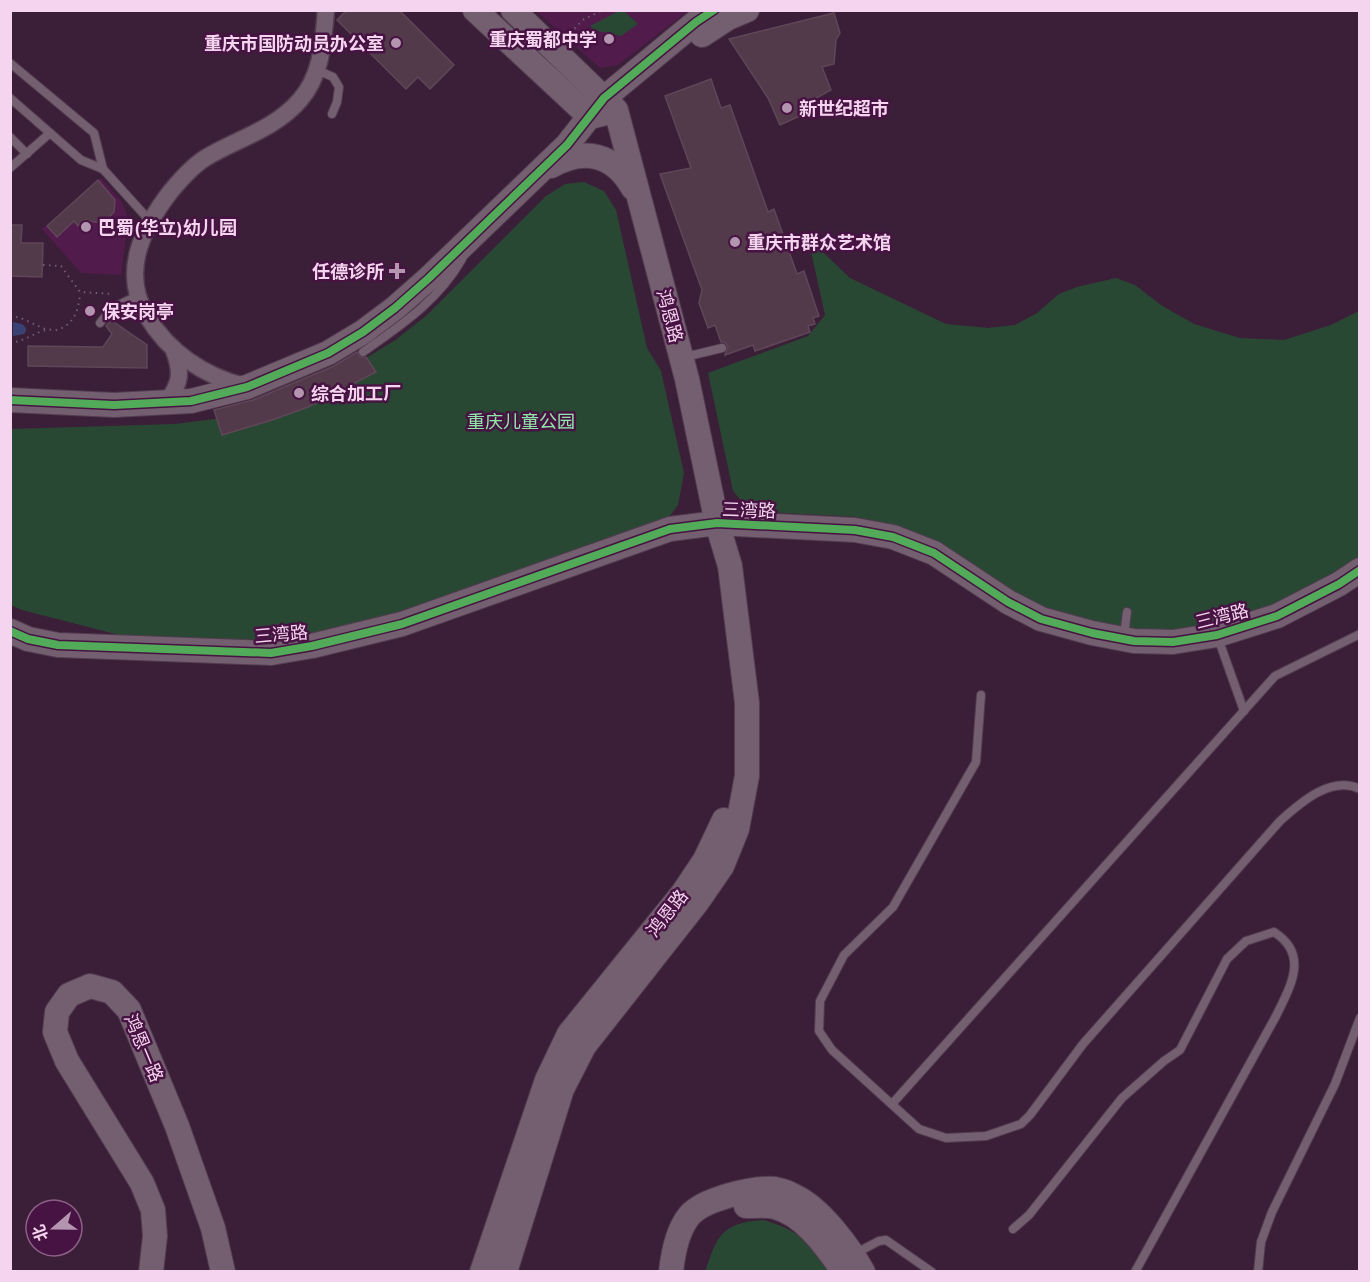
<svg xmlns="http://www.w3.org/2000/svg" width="1370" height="1282" font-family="Mulish,'Noto Sans SC',sans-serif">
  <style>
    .built { fill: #511b4b }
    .green { fill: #294834 }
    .water { fill: #394274 }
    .building { fill: #523a4b; stroke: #604658; stroke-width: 1.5 }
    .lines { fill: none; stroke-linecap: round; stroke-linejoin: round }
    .lane-casing { stroke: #533c50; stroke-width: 10 }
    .street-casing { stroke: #533c50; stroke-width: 19 }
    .secondary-casing { stroke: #533c50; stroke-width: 26 }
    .path { stroke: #715d6e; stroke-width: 2; stroke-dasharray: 1.5 4.5; stroke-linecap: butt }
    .lane { stroke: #745f71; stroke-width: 8 }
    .street { stroke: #745f71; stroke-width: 16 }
    .secondary { stroke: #745f71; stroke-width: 24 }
    .cycleway-casing { stroke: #471342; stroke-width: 11 }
    .cycleway { stroke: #51ab58; stroke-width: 8 }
    .poi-dot { fill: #b495af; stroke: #471342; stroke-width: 2 }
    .labels { text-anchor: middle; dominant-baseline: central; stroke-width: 5; stroke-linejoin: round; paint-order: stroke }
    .poi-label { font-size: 18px; font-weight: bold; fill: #f5d4ef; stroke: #471342; text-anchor: start }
    .street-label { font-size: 18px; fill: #f5d4ef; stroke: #471342 }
    .park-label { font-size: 18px; fill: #91e7aa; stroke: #471342 }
  </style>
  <rect width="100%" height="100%" fill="#3b1f38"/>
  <g class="built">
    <polygon points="536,11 688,11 618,65 600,68"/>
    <polygon points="101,178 121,201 126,211 128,221 121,275 81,273 41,228 47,226"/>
  </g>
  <g class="green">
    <polygon points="624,11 638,24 621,36 594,30 590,26 617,12"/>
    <polygon points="584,182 604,191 616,210 647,348 661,371 684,473 678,505 669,517 374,624 317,636 275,640 135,639 22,610 11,605 10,429 175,424 222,418 351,367 394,341 427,315 546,196 565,184"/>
    <polygon points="808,238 850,278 946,324 988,328 1015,325 1037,313 1059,294 1077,287 1116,278 1135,285 1161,305 1194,324 1240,338 1284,340 1331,325 1359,311 1359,560 1272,610 1172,636 1043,614 941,546 899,526 857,517 750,511 733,491 708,373 808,336 825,315"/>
    <path d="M763,1220C797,1229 811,1243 830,1272H705C717,1235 722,1223 763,1220Z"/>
  </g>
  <polygon class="water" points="13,322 22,324 26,328 26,331 24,334 13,336"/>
  <g class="building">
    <polygon points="347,10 399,10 454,65 430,89 418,77 406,89 337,20"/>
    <polygon points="834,13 840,33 836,40 834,64 822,67 831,90 798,108 802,115 780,125 768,98 729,39"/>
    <polygon points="711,79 721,108 730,105 768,212 774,209 797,274 804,271 819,316 813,318 815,324 808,326 810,332 755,351 753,345 725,355 728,346 724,342 721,342 715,325 708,328 699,303 702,290 660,174 691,168 665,96"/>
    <polygon points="98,180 115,200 114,212 105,221 100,223 85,220 78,226 74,221 57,237 47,226"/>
    <polygon points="10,225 22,225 21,243 43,243 42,277 10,276"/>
    <polygon points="111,320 147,345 147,368 28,366 28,346 103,347 112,334 106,326"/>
    <polygon points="357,352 360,357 366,357 376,372 308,407 272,420 222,435 214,410 253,400 334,366"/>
  </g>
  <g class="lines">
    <defs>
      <g id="lane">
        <polyline points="10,63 94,133 103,169"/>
        <polyline points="317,70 333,77 339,87 337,102 332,114"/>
        <polyline points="10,98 81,160 103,169 150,221"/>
        <polyline points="10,137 27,154"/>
        <polyline points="10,168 50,133"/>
        <polyline points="100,323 112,308 137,296"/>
        <path d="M363,352C401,325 438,301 462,259"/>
        <polyline points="685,357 722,348"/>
        <polyline points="1124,636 1127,612"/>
        <polyline points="1218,638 1244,711"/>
        <path d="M981,695L976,762L893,907L844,955L820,1001L819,1031L832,1050L919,1129L946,1138L986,1136L1021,1124L1030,1115L1083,1044L1280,821C1300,803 1331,775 1360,789"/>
        <polyline points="892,1104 1275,676 1360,634"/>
        <path d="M1013,1229L1029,1215L1122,1098L1164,1061L1180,1050L1227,959L1246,941L1274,932C1310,955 1290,987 1276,1016L1135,1272"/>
        <polyline points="854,1254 879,1241 886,1240 932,1272"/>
        <polyline points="1258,1272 1261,1242 1272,1212 1335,1084 1360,1018"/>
      </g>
      <g id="street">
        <path d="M244,386C204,376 168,352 147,316C120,272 143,227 171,191C181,179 193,165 207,157C239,138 275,129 300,100C322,75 323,42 326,10"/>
        <path d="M166,403C182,382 182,372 173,348"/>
      </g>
      <g id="secondary">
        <polyline points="475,10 590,117 606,113"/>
        <polyline points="702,35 728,18 747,10"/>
        <path d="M551,166C585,147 614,154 633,188"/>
        <polyline points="10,400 114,405 191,401 247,387 328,353 363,332 395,308 429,278 567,145 604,98 696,22 714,10"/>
        <polyline points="10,631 28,639 58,645 271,653 312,646 402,624 670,529 717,523 855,530 893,537 934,553 1008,602 1041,619 1092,633 1134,641 1173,642 1217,635 1277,616 1339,584 1360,570"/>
        <path d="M746,1206C755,1206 766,1205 775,1207C805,1215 827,1248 844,1272"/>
        <polyline points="151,1272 155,1236 153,1210 142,1183 67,1061 55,1032 57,1012 69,995 90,986 112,992 129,1010 177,1126 213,1228 223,1272"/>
        <polyline points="482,1272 547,1080 569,1034 683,893 705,860 724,820"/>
        <polyline points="505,1272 562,1089 584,1046 698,901 722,866 737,829 747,776 747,703 730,566 717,523 687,379 616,110 513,10"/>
        <path d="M671,1272C673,1253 677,1231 689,1216C703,1199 754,1187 775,1189C781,1190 791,1194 796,1197C821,1209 850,1248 863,1272"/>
      </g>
    </defs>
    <use href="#lane" class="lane-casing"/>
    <use href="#street" class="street-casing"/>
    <use href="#secondary" class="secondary-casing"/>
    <g class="path">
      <polyline points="566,37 584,19 603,10"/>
      <polyline points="43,265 61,266 80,292 113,294"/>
      <polyline points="10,316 21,318 47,330"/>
      <path d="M10,343C25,341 34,333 46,330C49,329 53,330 56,330C74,326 79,309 80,293"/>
    </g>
    <use href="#lane" class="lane"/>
    <use href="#street" class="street"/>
    <use href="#secondary" class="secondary"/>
    <defs>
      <g id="cycleway">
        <polyline points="10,400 114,405 191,401 247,387 328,353 363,332 395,308 429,278 567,145 604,98 696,22 714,10"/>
        <polyline points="10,631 28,639 58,645 271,653 312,646 402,624 670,529 717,523 855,530 893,537 934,553 1008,602 1041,619 1092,633 1134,641 1173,642 1217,635 1277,616 1339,584 1360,570"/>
      </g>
    </defs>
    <use href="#cycleway" class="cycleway-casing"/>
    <use href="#cycleway" class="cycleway"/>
  </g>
  <g class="poi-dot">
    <circle cx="609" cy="39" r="6"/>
    <circle cx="396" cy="43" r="6"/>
    <circle cx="787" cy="108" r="6"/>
    <circle cx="86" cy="227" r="6"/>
    <circle cx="735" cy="242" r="6"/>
    <path d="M394 262h6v6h6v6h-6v6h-6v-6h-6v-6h6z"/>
    <circle cx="90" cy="311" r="6"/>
    <circle cx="299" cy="393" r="6"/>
  </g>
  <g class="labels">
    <g class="poi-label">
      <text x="597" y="39" text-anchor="end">重庆蜀都中学</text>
      <text x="384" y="43" text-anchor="end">重庆市国防动员办公室</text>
      <text x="799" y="108">新世纪超市</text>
      <text x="98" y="227">巴蜀(华立)幼儿园</text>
      <text x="747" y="242">重庆市群众艺术馆</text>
      <text x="384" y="271" text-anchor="end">任德诊所</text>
      <text x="102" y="311">保安岗亭</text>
      <text x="311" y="393">综合加工厂</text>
    </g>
    <g class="street-label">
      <text transform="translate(670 316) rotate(75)">鸿恩路</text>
      <text transform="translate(749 510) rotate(2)">三湾路</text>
      <text transform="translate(1222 616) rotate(-14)">三湾路</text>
      <text transform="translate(281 634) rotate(-5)">三湾路</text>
      <text transform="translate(667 913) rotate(-52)">鸿恩路</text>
      <text transform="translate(144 1048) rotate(67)">鸿恩一路</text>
    </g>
    <g class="park-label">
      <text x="521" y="421">重庆儿童公园</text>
    </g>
  </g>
  <rect width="1370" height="1282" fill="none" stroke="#f5d4ef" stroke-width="24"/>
  <g transform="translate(54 1228) rotate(250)"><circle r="28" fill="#471342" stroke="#8d6087" stroke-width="1.5"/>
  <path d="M0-4.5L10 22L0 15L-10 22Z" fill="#b495af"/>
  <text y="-9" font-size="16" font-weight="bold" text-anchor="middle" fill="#f5d4ef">北</text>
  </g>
</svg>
